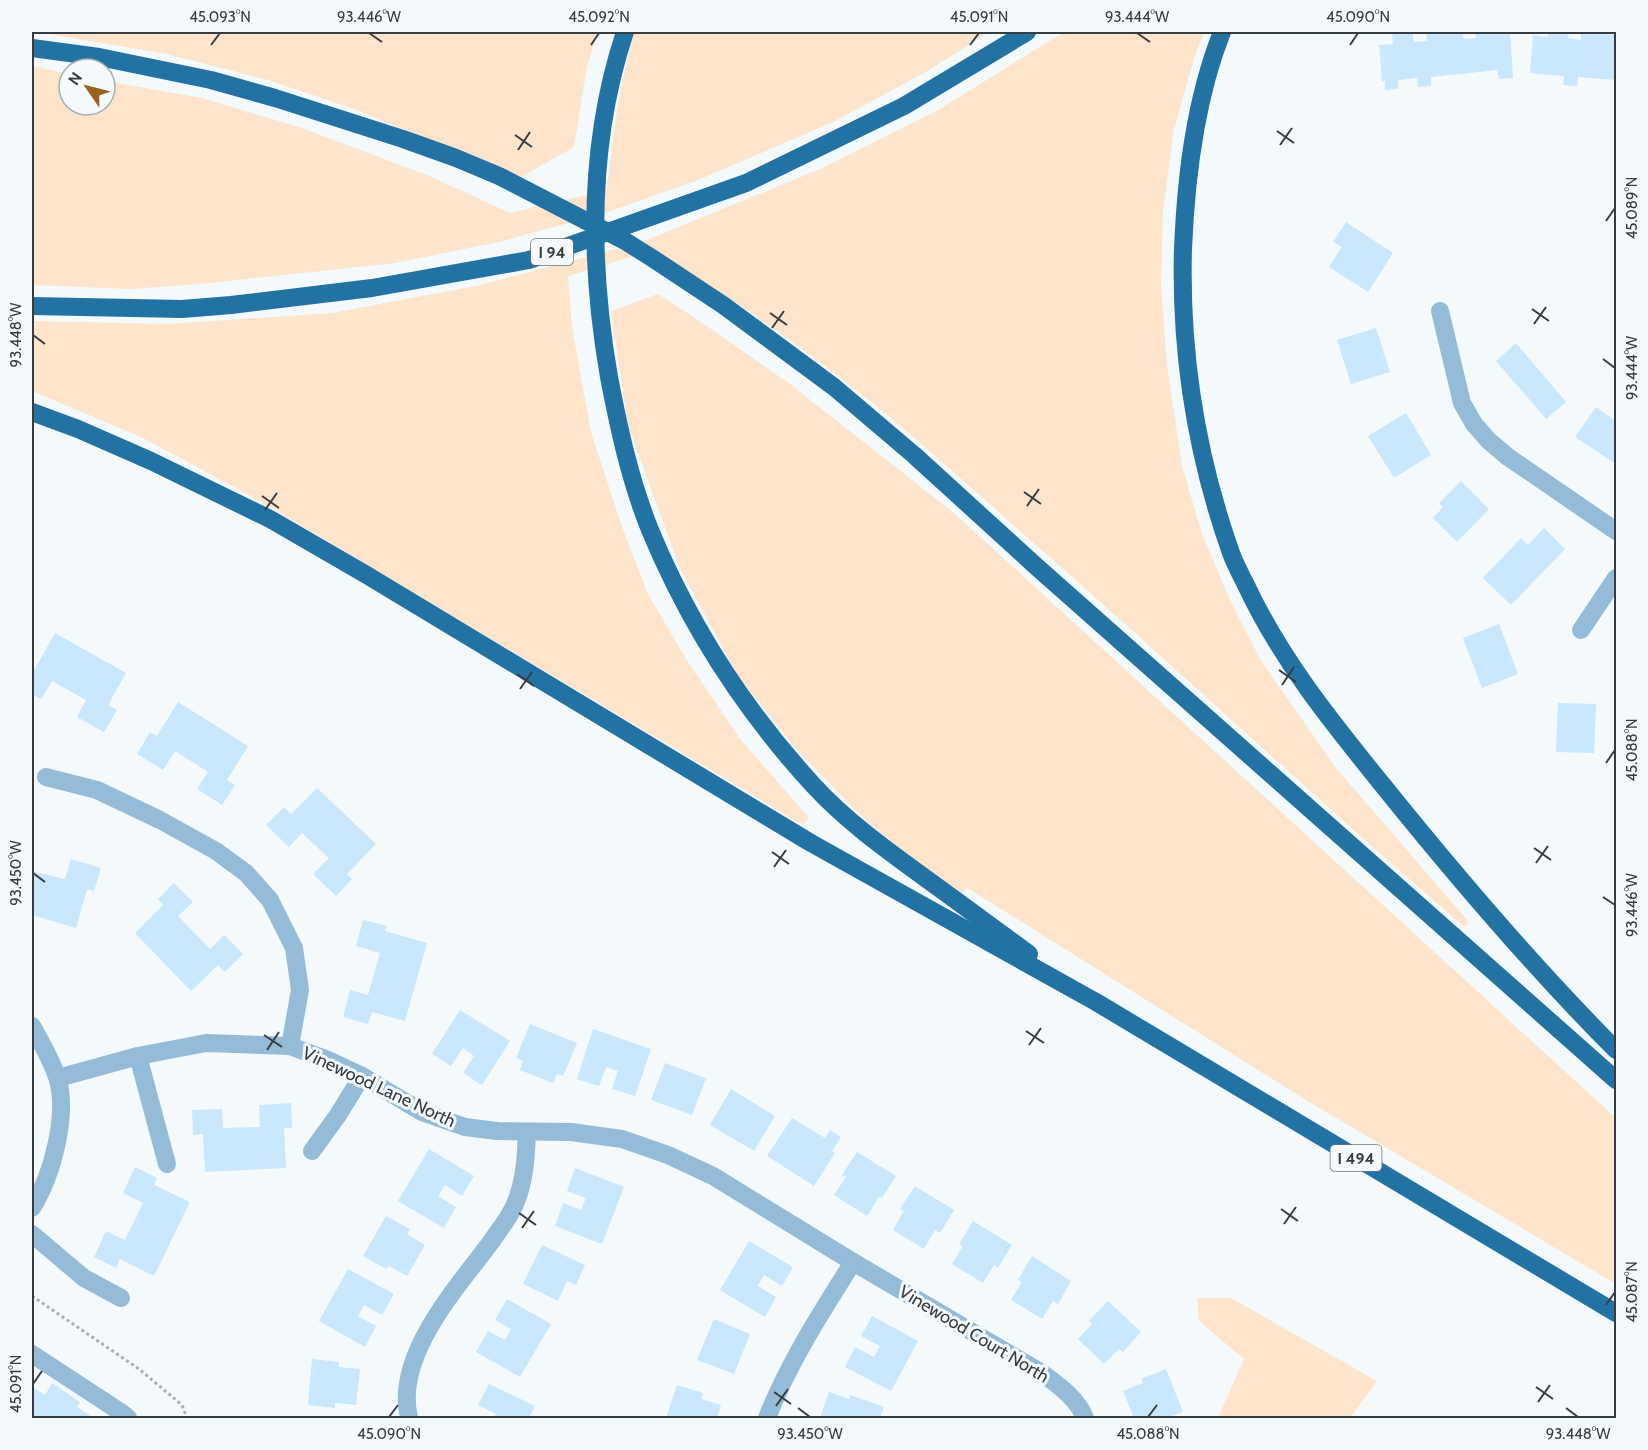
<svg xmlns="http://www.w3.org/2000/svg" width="1648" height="1450" font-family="Cabin,sans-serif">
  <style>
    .green { fill: #fde4ca }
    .building { fill: #c9e7fd }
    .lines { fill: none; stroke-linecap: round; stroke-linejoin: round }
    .path { stroke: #a8aeb2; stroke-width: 3; stroke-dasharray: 3 3; stroke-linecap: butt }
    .minor { stroke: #94bcd9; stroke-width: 18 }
    .highway { stroke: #2273a3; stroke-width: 18 }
    .ticks { fill: none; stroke: #353d43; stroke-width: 2 }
    .labels { text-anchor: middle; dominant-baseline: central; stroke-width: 6; stroke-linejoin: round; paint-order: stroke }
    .shield { fill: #f4f9fc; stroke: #6e757a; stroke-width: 1.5 }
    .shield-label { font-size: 16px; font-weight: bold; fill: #353d43 }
    .street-label { font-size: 18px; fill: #353d43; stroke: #f4f9fc }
    .neatline { fill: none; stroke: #353d43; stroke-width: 2 }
    .ticks-label { font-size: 15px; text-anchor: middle; fill: #353d43 }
  </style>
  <rect width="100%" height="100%" fill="#f4f9fc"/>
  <g class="green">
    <polygon points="37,32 597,32 587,67 574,147 521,177 351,108 271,81 167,54"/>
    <path d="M635,32H989L926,72L831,123L698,180L605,213L499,242L395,263L200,284L132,289L32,285V66L69,74V105H105V81L202,98L299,127L432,177L510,213L607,190C613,136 619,83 635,32Z"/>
    <path d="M1064,32H1204L1194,58L1174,130L1163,210L1161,286L1167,365L1182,466L1202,534L1230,600L1261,661L1336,768L1469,922L1464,927C1322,804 1185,676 1044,552C997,511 951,469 904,429C826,363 740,303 654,250L568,276L572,327L591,432L622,527L648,594L686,659L741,740L809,818L803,825L260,501L143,438L32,391V321L167,324L332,313L481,285L642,242L818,170L940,109Z"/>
    <polygon points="658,294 701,322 790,384 954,513 1616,1118 1616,1284 1306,1100 966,887 962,893 918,863 866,821 796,749 736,673 679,566 628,425 611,311"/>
    <polygon points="1197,1298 1231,1298 1377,1381 1350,1418 1218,1418 1244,1359 1199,1321"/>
  </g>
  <g class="building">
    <polygon points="1412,32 1414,42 1427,41 1426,32 1462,32 1464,39 1476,38 1475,32 1510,32 1513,78 1499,79 1497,70 1431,77 1431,86 1418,87 1417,78 1398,80 1398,89 1385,90 1385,81 1382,81 1379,45 1393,44 1392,34"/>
    <polygon points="1549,32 1568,32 1568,38 1581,40 1581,32 1616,35 1616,80 1578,77 1577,86 1563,85 1564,76 1530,73 1533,35 1548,37"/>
    <polygon points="1346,222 1393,253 1368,292 1329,267 1342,247 1333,242"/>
    <polygon points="1376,328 1390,372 1351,384 1337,340"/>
    <polygon points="1516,343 1566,402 1546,419 1496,361"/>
    <polygon points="1596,407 1616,421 1616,464 1575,437"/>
    <polygon points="1406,413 1431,455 1394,478 1368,436"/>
    <polygon points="1461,481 1489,509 1457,542 1433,518 1443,507 1439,503"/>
    <polygon points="1544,528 1565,549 1511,605 1483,578 1521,538 1528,545"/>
    <polygon points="1499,624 1518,674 1482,688 1463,638"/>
    <polygon points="55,633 126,673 108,705 117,710 104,732 77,717 86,700 52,681 41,699 32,694 32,667 35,669"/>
    <polygon points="178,702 248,746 227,780 235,785 222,805 197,789 208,772 175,751 163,770 137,754 150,732 157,736"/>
    <polygon points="1558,703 1596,704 1594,753 1556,752"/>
    <polygon points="317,788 376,844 347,874 352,879 336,896 313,874 329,858 302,833 289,847 266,825 284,807 291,814"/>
    <polygon points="71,859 101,868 94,891 87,889 76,928 32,915 32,871 65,879"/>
    <polygon points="174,883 193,902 178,916 210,949 224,935 243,954 225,972 218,965 191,991 135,933 163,905 158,899"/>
    <polygon points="363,920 387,926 385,931 427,943 405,1021 372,1012 368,1024 343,1017 350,990 368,995 380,953 356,946"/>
    <polygon points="460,1010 510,1041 482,1085 463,1073 474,1056 463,1048 451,1066 432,1054"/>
    <polygon points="530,1024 577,1043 563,1076 557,1074 553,1083 520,1070 523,1061 516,1058"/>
    <polygon points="593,1029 651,1049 635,1096 612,1089 618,1071 606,1067 599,1086 577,1079"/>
    <polygon points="665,1063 706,1078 692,1115 651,1100"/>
    <polygon points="731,1089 775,1116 754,1151 710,1125"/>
    <polygon points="291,1103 292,1128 284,1128 286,1168 205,1172 203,1134 193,1135 192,1110 222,1109 223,1128 260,1127 259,1105"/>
    <polygon points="792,1118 825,1138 830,1130 841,1137 832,1151 835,1153 814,1186 767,1156"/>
    <polygon points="429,1149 474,1176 462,1196 445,1185 438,1196 456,1207 444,1228 398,1201"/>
    <polygon points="857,1152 896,1176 882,1198 879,1197 867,1216 834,1195 846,1177 842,1175"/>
    <polygon points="135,1167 157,1178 154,1185 190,1202 154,1276 120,1259 116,1268 94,1257 106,1231 125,1240 143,1203 123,1193"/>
    <polygon points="575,1168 624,1187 602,1244 555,1226 563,1203 581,1210 586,1198 567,1191"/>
    <polygon points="915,1186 954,1210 940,1233 935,1230 924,1249 893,1230 904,1211 900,1209"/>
    <polygon points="386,1216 410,1229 407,1234 425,1245 407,1276 389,1266 386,1269 363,1256"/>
    <polygon points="973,1221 1012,1245 998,1268 994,1265 983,1283 952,1264 963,1246 959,1244"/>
    <polygon points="749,1241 793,1267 782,1286 764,1275 760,1282 758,1286 776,1297 765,1317 720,1290"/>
    <polygon points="542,1245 585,1265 576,1285 567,1281 558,1301 523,1284"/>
    <polygon points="1032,1256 1071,1281 1058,1304 1053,1301 1042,1319 1011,1300 1022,1282 1018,1280"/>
    <polygon points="348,1269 394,1294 382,1315 364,1305 358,1316 376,1326 365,1347 319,1321"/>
    <polygon points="507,1299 551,1324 520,1377 476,1352 488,1331 505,1340 511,1329 495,1320"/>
    <polygon points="1108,1301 1141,1332 1123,1352 1119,1349 1104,1364 1078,1339 1092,1324 1089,1321"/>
    <polygon points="872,1316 918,1341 891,1391 845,1367 855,1347 874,1357 880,1346 861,1336"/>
    <polygon points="714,1319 750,1334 734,1374 697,1360"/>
    <polygon points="312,1359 339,1362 339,1367 360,1369 356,1405 335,1403 335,1408 308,1405"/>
    <polygon points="1166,1369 1183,1412 1166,1418 1157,1418 1156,1417 1134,1418 1123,1391 1143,1383 1141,1379"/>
    <polygon points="52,1383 80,1402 77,1407 94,1418 32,1418 32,1387 45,1395"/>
    <polygon points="489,1384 535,1406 529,1418 493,1418 496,1414 478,1405"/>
    <polygon points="677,1385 703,1393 701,1399 721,1405 717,1418 666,1418"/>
    <polygon points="829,1392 849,1399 850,1395 884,1407 880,1418 820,1418"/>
  </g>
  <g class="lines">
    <polyline class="path" points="32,1296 139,1369 182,1405 187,1418"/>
    <g class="minor">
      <polyline points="1440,311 1462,403 1474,424 1489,441 1508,457 1616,531"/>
      <polyline points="1581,630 1616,578"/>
      <polyline points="46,777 97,790 160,820 216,851 246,873 270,900 294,948 300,990 290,1046"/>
      <path d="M32,1026C41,1042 51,1059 57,1077C69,1114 52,1176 32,1208"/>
      <polyline points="138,1056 167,1164"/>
      <path d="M58,1078L138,1056L206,1043L290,1046L328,1060L362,1076L422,1112L465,1127L497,1131L571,1132L622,1139L668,1155L713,1176L853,1262L1042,1373C1058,1385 1078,1399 1085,1418"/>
      <polyline points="312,1151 338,1115 362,1076"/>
      <polyline points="32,1234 84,1278 121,1298"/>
      <polyline points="32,1354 122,1413 128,1418"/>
      <path d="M409,1418C394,1356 456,1289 491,1242C499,1230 510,1217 515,1204C525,1181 526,1156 527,1132"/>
      <path d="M767,1418C789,1362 821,1313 853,1262"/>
    </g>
    <g class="highway">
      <path d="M625,32C588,143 589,262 609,377C619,429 630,480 650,530C689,624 745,711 814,786C848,823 891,853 932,883C964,906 996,930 1029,954"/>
      <path d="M1222,32C1195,100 1186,176 1183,249C1180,355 1196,454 1231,553C1235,564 1241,575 1246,585C1280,658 1330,720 1381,783C1455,875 1532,966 1616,1050"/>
      <polyline points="32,48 99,57 211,80 275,98 403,139 456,158 499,176 625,241 652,258 723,305 834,387 914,455 1038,568 1616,1080"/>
      <polyline points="32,306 182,309 231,305 372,288 529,260 746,183 904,106 1027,32"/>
      <polyline points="32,412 78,429 151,461 270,519 365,574 811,843 1096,1002 1616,1313"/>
    </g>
  </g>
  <path class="ticks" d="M369,33L382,42M1137,33L1150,42M211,45L220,33M591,45L599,33M970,45L979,33M1350,45L1358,33M1277,131L1294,143M515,135L532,147M1280,145L1292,128M518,150L530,132M1606,221L1615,208M1532,309L1549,321M770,313L787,325M1534,324L1546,307M772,328L784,311M33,335L45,344M1603,359L1615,368M1024,492L1041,504M262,496L279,508M1027,506L1039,489M265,510L277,493M1279,670L1296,682M517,674L534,686M1282,685L1294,667M520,689L532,672M1606,763L1615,750M1534,848L1551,860M772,852L789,864M1536,863L1548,846M774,867L786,850M33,873L45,882M1603,897L1615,905M1026,1031L1044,1043M264,1035L282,1047M1029,1045L1041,1028M267,1050L279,1032M1281,1209L1298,1221M519,1213L536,1225M1284,1224L1296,1207M522,1228L534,1211M1606,1305L1615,1292M33,1384L42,1371M1536,1387L1553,1399M774,1392L791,1404M1538,1402L1550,1385M776,1406L788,1389M798,1408L810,1417M1566,1408L1578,1417M389,1417L398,1405M1148,1417L1157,1405"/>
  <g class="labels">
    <g class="shield">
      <rect x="531" y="239" width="42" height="26" rx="4.5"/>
      <rect x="1330.5" y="1145" width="51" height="26" rx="4.5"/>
    </g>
    <g class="shield-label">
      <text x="552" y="252">I 94</text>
      <text x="1356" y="1158">I 494</text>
    </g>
    <g class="street-label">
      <text transform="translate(379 1087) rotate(25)">Vinewood Lane North</text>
      <text transform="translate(974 1334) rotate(31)">Vinewood Court North</text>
    </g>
  </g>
  <rect width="1648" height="1450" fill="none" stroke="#f4f9fc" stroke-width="66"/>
  <g transform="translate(87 87) rotate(305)"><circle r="28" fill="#f4f9fc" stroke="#a8aeb2" stroke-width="1.5"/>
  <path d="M0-4.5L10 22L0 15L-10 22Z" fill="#99631b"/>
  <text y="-9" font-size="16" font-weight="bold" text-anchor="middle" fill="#353d43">N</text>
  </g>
  <rect x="33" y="33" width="1582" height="1384" class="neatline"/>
  <g class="ticks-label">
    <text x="220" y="22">45.093°N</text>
    <text x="369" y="22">93.446°W</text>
    <text x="599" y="22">45.092°N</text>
    <text x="979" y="22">45.091°N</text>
    <text x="1137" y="22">93.444°W</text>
    <text x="1358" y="22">45.090°N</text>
    <text transform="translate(1632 208) rotate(-90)" y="5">45.089°N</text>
    <text transform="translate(16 335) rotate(-90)" y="5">93.448°W</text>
    <text transform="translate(1632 368) rotate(-90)" y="5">93.444°W</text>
    <text transform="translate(1632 750) rotate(-90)" y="5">45.088°N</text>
    <text transform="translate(16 873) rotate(-90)" y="5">93.450°W</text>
    <text transform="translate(1632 905) rotate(-90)" y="5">93.446°W</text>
    <text transform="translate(1632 1292) rotate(-90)" y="5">45.087°N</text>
    <text transform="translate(16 1384) rotate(-90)" y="5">45.091°N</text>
    <text x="389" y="1439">45.090°N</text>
    <text x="810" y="1439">93.450°W</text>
    <text x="1148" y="1439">45.088°N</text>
    <text x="1578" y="1439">93.448°W</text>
  </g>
</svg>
